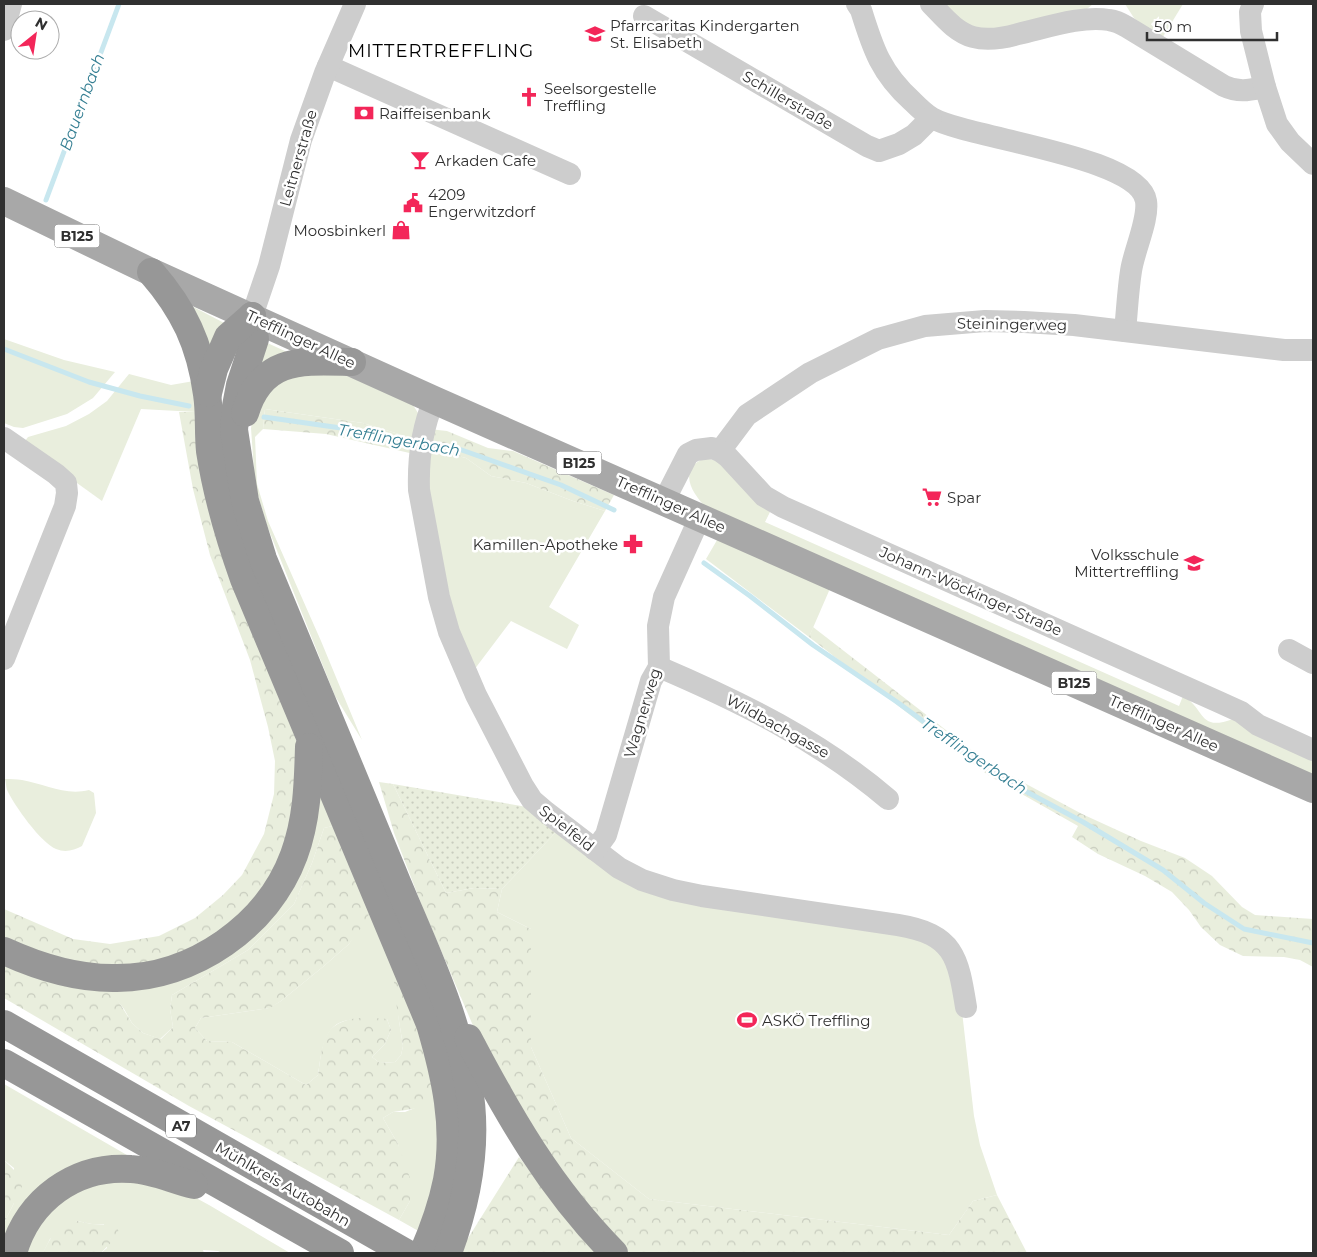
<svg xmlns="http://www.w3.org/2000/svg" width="1317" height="1257" font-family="Montserrat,sans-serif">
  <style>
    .grass { fill: #e9eedd }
    .forest { fill: url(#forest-crowns) }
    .park { fill: url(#park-dots) }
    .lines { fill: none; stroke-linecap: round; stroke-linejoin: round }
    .stream { stroke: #c8e7ef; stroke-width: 5 }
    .minor { stroke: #cdcdcd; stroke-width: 22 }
    .major { stroke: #a8a8a8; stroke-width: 28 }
    .highway { stroke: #979797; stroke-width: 28 }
    .labels { text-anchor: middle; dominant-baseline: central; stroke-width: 5; stroke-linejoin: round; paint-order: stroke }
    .shield { fill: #fff; stroke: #6e6e6e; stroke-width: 1 }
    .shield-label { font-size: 14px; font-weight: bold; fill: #303030 }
    .poi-label { font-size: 15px; fill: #303030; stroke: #fff; text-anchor: start }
    .street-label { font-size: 15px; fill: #303030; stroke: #fff }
    .water-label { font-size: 16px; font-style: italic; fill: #357f93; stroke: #fff }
    .quarter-label { font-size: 18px; letter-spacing: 1px; fill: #000; stroke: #fff }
  </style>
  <defs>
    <pattern id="forest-crowns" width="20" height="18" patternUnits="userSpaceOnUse" patternTransform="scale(1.25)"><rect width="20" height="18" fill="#e9eedd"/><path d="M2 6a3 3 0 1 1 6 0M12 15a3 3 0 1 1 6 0" fill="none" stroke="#c8ccbe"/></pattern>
    <pattern id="park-dots" width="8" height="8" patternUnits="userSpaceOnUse" patternTransform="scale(1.25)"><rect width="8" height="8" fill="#e9eedd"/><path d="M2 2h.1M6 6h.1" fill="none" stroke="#c8ccbe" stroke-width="1.8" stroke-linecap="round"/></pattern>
  </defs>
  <rect width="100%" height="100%" fill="#fff"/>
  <g class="grass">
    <polygon points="941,4 1093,4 1087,9 1012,30 971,29"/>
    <polygon points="1125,4 1183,4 1161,40 1134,18"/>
    <polygon points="182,301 228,325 213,352"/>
    <polygon points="4,339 64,360 115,372 93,398 67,414 23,428 14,427 4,423"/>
    <polygon points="263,341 298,357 253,368"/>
    <polygon points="333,373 348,376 413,405 418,413 415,439 363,423 265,409 263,429 255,437 257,484 268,521 321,641 362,740 335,696 266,523 255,485 251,428 255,410 279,378"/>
    <polygon points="129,374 171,385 194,381 196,412 141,409 102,501 27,447 25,441 28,437 66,426 89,414 107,401"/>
    <polygon points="442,452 466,458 491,476 526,483 573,501 605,511 549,607 579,625 567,649 511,621 474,670 461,644 430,512 426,454"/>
    <path d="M703,459H709L718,461L770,512L765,522L1179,706L1183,696C1206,709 1198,732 1233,719L1252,733L1313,761V780L707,508C693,495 677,470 703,459Z"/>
    <polygon points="720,535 832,584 809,637 706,559"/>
    <polygon points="315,765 337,825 324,828 312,863 294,904 248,950 172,995 170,1009 173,1027 160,1039 143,1033 132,1023 124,1009 106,986 189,971"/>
    <path d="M5,779C11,779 16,779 22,780C45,784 65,796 89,790L94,793L96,813L82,846C74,850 66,853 56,849C41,843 14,805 7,790C6,787 6,782 5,779Z"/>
    <polygon points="558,830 597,862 917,938 942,952 960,994 974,1116 980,1145 997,1195 973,1201 949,1235 649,1199 571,1138 531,1047 531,929 497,912 502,889"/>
    <path d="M373,906L392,951L399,1021L403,1046L401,1055L395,1062L380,1063L372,1057L385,1044L391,1030L387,1019C374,1020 355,1018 344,1021C322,1027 321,1057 318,1075L306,1085L232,1042L207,1041L195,1028L201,1018L269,1008L281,1001L324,966L349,944Z"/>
    <polygon points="4,1084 139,1162 103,1163 4,1253 4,1223 14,1203 14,1168 4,1160"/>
    <polygon points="435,1100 443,1158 422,1233 399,1220 410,1201 398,1144 383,1118 393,1112 405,1112"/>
    <polygon points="108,1176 187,1193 209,1205 290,1253 222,1253 218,1251 203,1250 204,1253 101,1253 107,1248 104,1224 92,1224 77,1221 50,1239 43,1253 20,1253 42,1211"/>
  </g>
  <g class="forest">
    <polygon points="265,409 363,423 415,439 414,454 326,434 263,429"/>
    <polygon points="179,412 196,412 289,711 298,748 291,838 248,911 198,949 135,967 78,965 4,940 4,909 73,939 110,944 159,936 195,918 223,895 242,875 264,834 274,794 275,761 268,727 250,660 210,555 193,489"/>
    <polygon points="429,429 447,431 488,448 513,451 614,495 605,511 573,501 526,483 491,476 466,458 442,452 426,454"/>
    <polygon points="813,627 991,765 1082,814 1141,841 1185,858 1212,876 1242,907 1255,915 1313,919 1313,967 1300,960 1284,957 1243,956 1220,945 1201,927 1189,910 1172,892 1145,876 1098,854 1072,837 1078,826 988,775 809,637"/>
    <polygon points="379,782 393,784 446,893 474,888 502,889 497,912 531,929 531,1047 571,1138 649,1199 949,1235 973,1201 997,1195 1027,1253 626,1253 568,1185 477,1035 422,906 394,833"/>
    <path d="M337,825L373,906L364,924L349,944L324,966L281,1001L270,1008L201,1018L195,1028L207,1041L232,1042L306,1085L318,1075C320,1063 321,1043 328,1033C340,1015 369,1017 387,1019L391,1030L385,1044L372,1057L380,1063L395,1062L401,1055L403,1046L395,996L392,951L421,1024L435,1100L425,1107L393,1112L383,1118L398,1144L410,1178V1201L399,1220L189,1106L4,998V960L106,986L117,999L132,1023L143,1033L161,1039L173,1027L170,1009L172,995L248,950L294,904L312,863L324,828Z"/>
    <polygon points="519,1157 591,1246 599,1253 464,1253 460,1251"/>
    <polygon points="4,1160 20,1176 22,1187 4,1223"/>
    <path d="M77,1221L92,1224L117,1225L119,1234L101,1253H43C52,1234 57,1228 77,1221Z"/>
  </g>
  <polygon class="park" points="393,784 533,808 558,830 502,889 474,888 446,893"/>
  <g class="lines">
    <g class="stream">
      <polyline points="46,200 119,4"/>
      <polyline points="4,349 89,382 140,396 189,406"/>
      <polyline points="264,417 348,429 416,443"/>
      <polyline points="427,444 456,448 561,485 614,510"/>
      <polyline points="704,563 750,596 813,645 897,702 999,777 1083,822 1163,870 1204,903 1244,929 1313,943"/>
    </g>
    <g class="minor">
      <path d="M857,4L861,10C873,49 881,73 912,101C918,107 925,114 932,118C970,139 1139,156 1146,201C1149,220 1134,250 1131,271C1128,290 1127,311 1125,331"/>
      <path d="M931,4C943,16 955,32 973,37C988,41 1004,38 1018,34C1045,28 1082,15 1109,20C1116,21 1122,24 1127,27L1224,86C1239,93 1250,90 1265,87"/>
      <polyline points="1253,4 1250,12 1251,31 1265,87 1277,124 1290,142 1313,164"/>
      <polyline points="644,16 867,146 879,151 899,144 914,135 931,118"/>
      <polyline points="4,30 11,4"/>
      <polyline points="328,66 570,174"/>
      <polyline points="252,316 269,266 301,140 325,73 355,4"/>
      <path d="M434,400C422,428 418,459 419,490L439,597L449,632L476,695L523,786L532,800L546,812L619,868L642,880L673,890L702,896L898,925C954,934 958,957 966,1007"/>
      <polyline points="4,438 56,474 66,483 67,493 65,506 4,659"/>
      <polyline points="720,451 747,415 810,373 878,339 925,326 985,321 1024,322 1074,325 1284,350 1313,350"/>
      <polyline points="664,501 688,454 696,450 712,448 720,451 728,457 764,496 783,507 1219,702 1241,712 1258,725 1313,750"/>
      <polyline points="1289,650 1313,663"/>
      <path d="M659,667C741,702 820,741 888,799"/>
      <polyline points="595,850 606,835 651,681 659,667 658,626 664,597 700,517"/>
    </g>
    <polyline class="major" points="4,201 151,272 434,400 1313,789"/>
    <g class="highway">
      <path d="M151,272C184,310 200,344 207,394C210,413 208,432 210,451C217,496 229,537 244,579L430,1024C445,1075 457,1127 447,1180C442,1205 433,1230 423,1253"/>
      <path d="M252,316L255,339L240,385L236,406L234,430L245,501L263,559C306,662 349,766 392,870C420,939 455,1008 468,1083C479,1141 468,1199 448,1253"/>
      <polyline points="208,393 214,369 228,337 252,316"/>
      <path d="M245,413C262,356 303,361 352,362"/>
      <path d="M4,951C39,967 78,979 117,978C193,978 268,926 294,855C307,820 308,784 309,747"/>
      <polyline points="4,1024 406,1253"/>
      <path d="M468,1038C510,1118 550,1188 614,1253"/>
      <polyline points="4,1063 340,1253"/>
      <path d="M13,1253C28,1200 75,1165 131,1169C153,1170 173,1180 194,1185"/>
    </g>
  </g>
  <defs>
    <symbol id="school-bare" viewBox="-9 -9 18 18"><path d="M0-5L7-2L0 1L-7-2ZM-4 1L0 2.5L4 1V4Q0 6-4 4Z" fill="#f32659" stroke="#fff" stroke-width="2.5" paint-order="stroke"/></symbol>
    <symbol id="church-bare" viewBox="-9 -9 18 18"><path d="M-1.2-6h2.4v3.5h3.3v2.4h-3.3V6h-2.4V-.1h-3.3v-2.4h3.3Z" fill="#f32659" stroke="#fff" stroke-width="2.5" paint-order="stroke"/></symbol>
    <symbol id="bank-bare" viewBox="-9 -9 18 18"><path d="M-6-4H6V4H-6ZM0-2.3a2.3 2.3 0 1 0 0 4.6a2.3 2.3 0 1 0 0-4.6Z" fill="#f32659" stroke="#fff" stroke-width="2.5" paint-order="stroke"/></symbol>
    <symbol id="bar-bare" viewBox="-9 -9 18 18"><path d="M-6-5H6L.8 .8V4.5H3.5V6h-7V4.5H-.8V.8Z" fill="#f32659" stroke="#fff" stroke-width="2.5" paint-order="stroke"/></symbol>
    <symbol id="civic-bare" viewBox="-9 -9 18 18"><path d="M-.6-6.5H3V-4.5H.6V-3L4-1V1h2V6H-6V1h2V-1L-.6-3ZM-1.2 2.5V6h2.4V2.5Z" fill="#f32659" stroke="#fff" stroke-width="2.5" paint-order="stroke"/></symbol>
    <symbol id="shop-bare" viewBox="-9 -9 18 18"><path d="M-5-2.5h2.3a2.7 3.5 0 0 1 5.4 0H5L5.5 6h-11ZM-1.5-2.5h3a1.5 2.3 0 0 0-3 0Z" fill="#f32659" stroke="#fff" stroke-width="2.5" paint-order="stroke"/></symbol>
    <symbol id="supermarket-bare" viewBox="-9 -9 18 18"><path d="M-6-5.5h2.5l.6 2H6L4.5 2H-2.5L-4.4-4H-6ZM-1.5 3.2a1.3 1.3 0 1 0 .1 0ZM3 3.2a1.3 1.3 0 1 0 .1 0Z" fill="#f32659" stroke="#fff" stroke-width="2.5" paint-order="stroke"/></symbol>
    <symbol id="pharmacy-bare" viewBox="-9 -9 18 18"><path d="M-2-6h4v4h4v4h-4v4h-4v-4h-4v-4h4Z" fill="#f32659" stroke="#fff" stroke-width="2.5" paint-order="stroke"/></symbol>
    <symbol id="stadium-bare" viewBox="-9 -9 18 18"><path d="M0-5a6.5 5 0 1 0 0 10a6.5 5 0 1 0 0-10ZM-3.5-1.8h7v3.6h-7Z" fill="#f32659" stroke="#fff" stroke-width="2.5" paint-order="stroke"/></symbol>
  </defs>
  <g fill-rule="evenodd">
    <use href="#school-bare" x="581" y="20" width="28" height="28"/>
    <use href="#church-bare" x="515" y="83" width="28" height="28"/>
    <use href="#bank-bare" x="350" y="99" width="28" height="28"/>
    <use href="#bar-bare" x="406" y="146" width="28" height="28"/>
    <use href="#civic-bare" x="399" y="189" width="28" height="28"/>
    <use href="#shop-bare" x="387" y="216" width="28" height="28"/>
    <use href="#supermarket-bare" x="918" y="483" width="28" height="28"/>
    <use href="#pharmacy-bare" x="619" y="530" width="28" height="28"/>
    <use href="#school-bare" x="1180" y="549" width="28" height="28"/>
    <use href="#stadium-bare" x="733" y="1006" width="28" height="28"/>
  </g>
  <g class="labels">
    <g class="shield">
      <rect x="54.5" y="224.5" width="45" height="23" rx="4"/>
      <rect x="556.5" y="451.5" width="45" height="23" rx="4"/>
      <rect x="1051.5" y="671.5" width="45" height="23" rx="4"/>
      <rect x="166" y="1114.5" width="30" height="23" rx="4"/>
    </g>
    <g class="shield-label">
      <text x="77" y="236">B125</text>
      <text x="579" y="463">B125</text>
      <text x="1074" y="683">B125</text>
      <text x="181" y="1126">A7</text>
    </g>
    <g class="poi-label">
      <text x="610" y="25">Pfarrcaritas Kindergarten<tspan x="610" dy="17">St. Elisabeth</tspan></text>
      <text x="544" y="88">Seelsorgestelle<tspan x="544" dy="17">Treffling</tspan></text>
      <text x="379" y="113">Raiffeisenbank</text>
      <text x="435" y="160">Arkaden Cafe</text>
      <text x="428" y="194">4209<tspan x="428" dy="17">Engerwitzdorf</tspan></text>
      <text x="386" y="230" text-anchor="end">Moosbinkerl</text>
      <text x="947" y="497">Spar</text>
      <text x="618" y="544" text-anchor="end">Kamillen-Apotheke</text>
      <text x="1179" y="554" text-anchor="end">Volksschule<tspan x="1179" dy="17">Mittertreffling</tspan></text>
      <text x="762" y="1020">ASKÖ Treffling</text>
    </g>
    <g class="street-label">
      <text transform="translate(788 100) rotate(30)">Schillerstraße</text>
      <text transform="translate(298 158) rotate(-74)">Leitnerstraße</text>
      <text transform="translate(1012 324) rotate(1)">Steiningerweg</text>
      <text transform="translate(301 339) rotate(25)">Trefflinger Allee</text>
      <text transform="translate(671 504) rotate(24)">Trefflinger Allee</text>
      <text transform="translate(971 591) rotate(24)">Johann-Wöckinger-Straße</text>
      <text transform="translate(642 713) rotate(-73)">Wagnerweg</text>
      <text transform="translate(1164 723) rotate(24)">Trefflinger Allee</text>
      <text transform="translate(778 726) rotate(29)">Wildbachgasse</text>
      <text transform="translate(567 828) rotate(38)">Spielfeld</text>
      <text transform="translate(283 1184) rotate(30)">Mühlkreis Autobahn</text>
    </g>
    <g class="water-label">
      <text transform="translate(82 102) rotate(-70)">Bauernbach</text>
      <text transform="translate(399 440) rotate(10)">Trefflingerbach</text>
      <text transform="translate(974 756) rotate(34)">Trefflingerbach</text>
    </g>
    <g class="quarter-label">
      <text x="441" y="51">MITTERTREFFLING</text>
    </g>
  </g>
  <rect width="1317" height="1257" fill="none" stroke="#303030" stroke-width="10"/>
  <g transform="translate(35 35) rotate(30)"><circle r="24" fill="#ffffff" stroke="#acacac"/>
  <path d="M0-4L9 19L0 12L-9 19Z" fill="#f32659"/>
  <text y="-8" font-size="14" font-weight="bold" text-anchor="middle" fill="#303030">N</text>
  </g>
  <path d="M1147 32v8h130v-8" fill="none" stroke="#303030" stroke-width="2.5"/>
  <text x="1154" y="32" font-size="15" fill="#303030" stroke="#ffffff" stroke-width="4" paint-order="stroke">50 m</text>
</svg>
